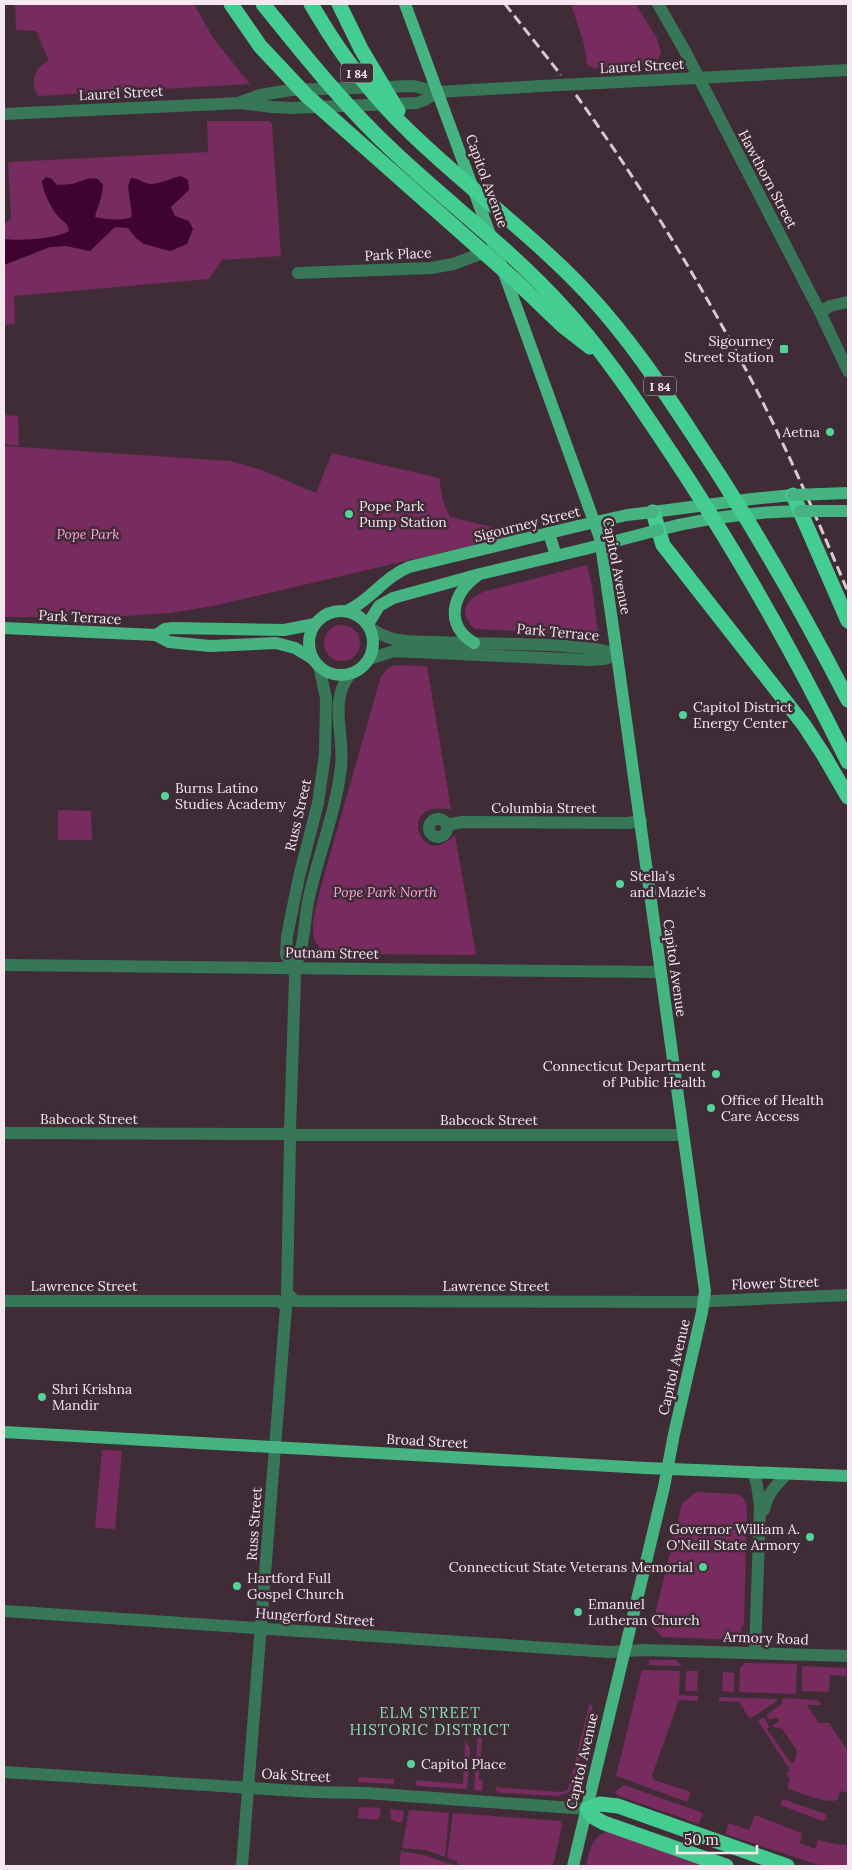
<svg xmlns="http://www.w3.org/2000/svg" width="852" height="1870" font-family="Lora,serif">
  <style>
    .green { fill: #772b5f }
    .water { fill: #3f032f }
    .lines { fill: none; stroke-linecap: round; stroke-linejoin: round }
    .minor { stroke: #377757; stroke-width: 12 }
    .major { stroke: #46b481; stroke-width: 12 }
    .highway { stroke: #43cd90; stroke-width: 15 }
    .rail { stroke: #d7c9d1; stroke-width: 3; stroke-dasharray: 10 5; stroke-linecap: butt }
    .minor-bridge { stroke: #377757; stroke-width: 12 }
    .major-bridge { stroke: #46b481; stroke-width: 12 }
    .highway-bridge { stroke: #43cd90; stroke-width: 15 }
    .poi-dot { fill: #52d397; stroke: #3f2c37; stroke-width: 2 }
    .labels { text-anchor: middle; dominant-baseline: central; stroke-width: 5; stroke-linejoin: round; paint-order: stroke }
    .shield { fill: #3f2c37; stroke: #beafb8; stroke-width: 1 }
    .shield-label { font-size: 12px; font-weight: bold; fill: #f4e7ef }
    .street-label { font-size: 14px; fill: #f4e7ef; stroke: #3f2c37 }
    .poi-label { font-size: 14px; fill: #f4e7ef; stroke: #3f2c37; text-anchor: start }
    .park-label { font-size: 14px; font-style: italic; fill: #fca3db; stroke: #3f2c37 }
    .neighbourhood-label { font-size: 15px; letter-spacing: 1px; fill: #8ddeb3; stroke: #3f2c37 }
  </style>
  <rect width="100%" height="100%" fill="#3f2c37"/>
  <g class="green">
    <path d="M15,4H194L213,38L250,84L39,96C35,93 35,91 34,86C34,73 37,66 49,61L36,31L16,30Z"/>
    <polygon points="571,4 636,4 657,39 661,53 658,60 638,67 623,66 594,68 587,65 584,44"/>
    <polygon points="207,121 269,121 272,124 281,256 222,260 209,279 14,296 15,324 4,325 4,225 11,218 8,162 208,152"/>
    <polygon points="4,415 18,416 19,446 4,444"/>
    <polygon points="4,446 230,461 259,469 316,493 332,453 439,478 443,501 450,517 521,534 213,606 170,613 112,617 4,617"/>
    <path d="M587,565L592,586L598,632L591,635L475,629C458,613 464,601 483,592Z"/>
    <circle cx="342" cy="643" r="18"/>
    <path d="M395,665L427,666L451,809C443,809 434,807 427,811C408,821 422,853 442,844C447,842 451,838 455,835L476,955L332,954C300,947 317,905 322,883L381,676L387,669Z"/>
    <polygon points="58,810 91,811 92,840 58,840"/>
    <polygon points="102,1450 122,1451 115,1529 95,1528"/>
    <polygon points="696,1492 738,1494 743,1498 747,1507 744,1625 742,1626 741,1634 734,1640 663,1637 652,1627 682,1504"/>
    <polygon points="649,1660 676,1660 681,1666 649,1665"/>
    <polygon points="745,1663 797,1664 796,1694 739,1692 740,1668"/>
    <polygon points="802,1666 848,1668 848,1676 830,1675 829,1692 802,1691"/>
    <polygon points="642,1670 680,1671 679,1695 698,1696 698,1701 679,1700 652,1776 654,1780 691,1792 687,1802 616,1776"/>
    <polygon points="686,1671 698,1671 697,1691 685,1691"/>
    <polygon points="723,1672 734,1673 734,1692 722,1691"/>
    <polygon points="719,1697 777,1699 777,1701 750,1719 739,1702 719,1701"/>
    <path d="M782,1698L818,1700L822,1705H807L819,1723H829L848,1751V1793L841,1791C840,1792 838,1798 838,1799C831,1806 795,1791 787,1788L790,1780L786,1773L790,1770L758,1721L763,1717L770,1727L767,1729L791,1763H794L797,1752L796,1749L782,1729L773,1727V1725L779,1722L778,1718L769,1719L766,1715L782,1704Z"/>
    <polygon points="589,1705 593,1705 574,1783 569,1792 559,1796 501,1793 496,1791 496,1787 561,1792 568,1790"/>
    <polygon points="474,1725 486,1725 483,1727 479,1779 483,1780 482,1791 474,1790 478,1730"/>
    <polygon points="465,1741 470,1748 467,1789 416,1786 416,1780 463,1784"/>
    <polygon points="359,1777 394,1779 394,1784 358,1782"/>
    <polygon points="624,1785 703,1813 699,1824 619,1796 615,1792"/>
    <polygon points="783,1799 825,1814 827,1819 822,1821 780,1805"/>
    <polygon points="359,1807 381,1808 380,1816 377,1820 358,1818"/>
    <polygon points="390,1809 404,1811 402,1823 391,1820"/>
    <polygon points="409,1810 449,1813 445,1857 425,1850 402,1848"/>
    <polygon points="453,1813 560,1821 562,1825 553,1866 464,1866 457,1864 457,1861 447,1858"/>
    <polygon points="755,1815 802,1833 800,1843 815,1849 818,1840 835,1844 848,1845 848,1866 822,1866 725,1834 729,1823 749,1830"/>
    <path d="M608,1832L709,1866H586C590,1851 591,1836 608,1832Z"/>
    <polygon points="401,1851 424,1855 447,1863 454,1864 453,1866 399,1866"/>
  </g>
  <path class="water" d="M181,176L188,180L189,190L171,207L175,216L189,221L193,229L187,244L170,251L144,244L136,238L128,228L115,227L90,251L66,246L50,247L4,265V239C19,241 56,239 69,231C68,224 65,223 60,218C52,211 43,192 42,181L46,177L52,179L57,185L72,184L90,178L98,179L103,185C102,200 98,204 95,217C103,219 126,222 132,216L128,186L131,178C138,178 143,183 150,184C161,184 171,178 181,176Z"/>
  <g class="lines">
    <g class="minor">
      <polyline points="658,4 685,51 820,312 848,371"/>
      <polyline points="600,83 848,70"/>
      <polyline points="241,102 260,95 291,90 413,86 438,92 541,86"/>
      <polyline points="4,114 241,103 272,107 291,108 417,103 425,100 438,92"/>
      <polyline points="298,273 431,268 453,264 491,250"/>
      <polyline points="820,312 830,306 848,302"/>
      <path d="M369,627C391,644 412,641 438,642C481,644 522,643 565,646C583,648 601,648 617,655"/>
      <polyline points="369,659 394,651 588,660 604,659 617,655"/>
      <circle cx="438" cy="828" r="9"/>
      <polyline points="447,825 462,822 628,823 641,821"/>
      <polyline points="4,965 660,972"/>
      <path d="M294,968C305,948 304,919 309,897C319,853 336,811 341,767C345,734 328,703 350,674"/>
      <polyline points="4,1133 281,1134 287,1133 290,1130 295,978 294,968 286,955 287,936 299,877 318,803 325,754 326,698 319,666"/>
      <polyline points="683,1135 293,1135 290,1140 287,1293 295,1301 691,1302 848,1295"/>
      <polyline points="4,1301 280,1301 286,1307 242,1866"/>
      <polyline points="753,1472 757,1485 760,1506 755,1653"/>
      <path d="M764,1510C767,1494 776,1485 787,1474"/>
      <polyline points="4,1611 609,1652 644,1650 848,1656"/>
      <polyline points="4,1772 313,1792 366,1793 587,1809"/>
    </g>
    <g class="major">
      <polyline points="405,4 495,248 600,538 617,655 705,1291 702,1312 674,1434 664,1487 573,1866"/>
      <polyline points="653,512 752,499 793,495"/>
      <path d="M658,530C704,518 752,512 800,511"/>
      <polyline points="549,533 556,556"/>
      <circle cx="341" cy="643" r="32"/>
      <path d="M347,611C371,600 384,577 409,567L578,526"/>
      <polyline points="368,624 379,606 393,598 480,574 585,549"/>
      <polyline points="4,628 156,635 165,629 173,628 284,630 315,624"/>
      <polyline points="156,635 169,642 210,646 276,643 295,648 313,659"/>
      <path d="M474,643C444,625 452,594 477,576"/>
      <polyline points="4,1432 646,1468 848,1476"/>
    </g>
    <g class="highway">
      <polyline points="263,4 276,20"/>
      <polyline points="311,4 317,14"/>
      <polyline points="793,495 848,621"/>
      <polyline points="653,512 663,545 804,725 823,754 848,797"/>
      <polyline points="726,1866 604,1823 593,1817 587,1809 600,1804 618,1806 787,1866"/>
    </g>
    <g class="rail">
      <polyline points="505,4 561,75"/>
      <path d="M576,95C639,182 695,274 745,368C784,441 816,516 848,592"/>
    </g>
    <polyline class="minor-bridge" points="541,86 600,83"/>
    <g class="major-bridge">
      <polyline points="793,495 848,493"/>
      <polyline points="800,511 848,511"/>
      <polyline points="578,526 627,515 653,512"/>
      <polyline points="585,549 658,530"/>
    </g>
    <g class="highway-bridge">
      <polyline points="231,4 260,46 307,96 516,281 563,326 590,347"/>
      <polyline points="339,4 361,49 398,111"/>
      <path d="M317,14C343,58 375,99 412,134C469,189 534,236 588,294C628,337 661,386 693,435C750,520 801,609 848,700"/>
      <path d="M276,20C313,66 350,111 393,151C448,203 510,249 561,305C603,350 637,402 671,453C737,552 795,655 848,762"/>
    </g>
  </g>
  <g class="poi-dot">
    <rect x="779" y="344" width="10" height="10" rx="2.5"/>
    <circle cx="830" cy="432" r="5"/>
    <circle cx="349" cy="514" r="5"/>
    <circle cx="683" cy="715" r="5"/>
    <circle cx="165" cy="796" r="5"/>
    <circle cx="620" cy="884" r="5"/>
    <circle cx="716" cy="1074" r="5"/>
    <circle cx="711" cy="1108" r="5"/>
    <circle cx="42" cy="1397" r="5"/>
    <circle cx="810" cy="1537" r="5"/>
    <circle cx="703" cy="1567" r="5"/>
    <circle cx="237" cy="1586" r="5"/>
    <circle cx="578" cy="1612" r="5"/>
    <circle cx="411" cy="1764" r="5"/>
  </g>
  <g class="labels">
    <g class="shield">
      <rect x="341" y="63.5" width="32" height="19" rx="4"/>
      <rect x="644" y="376.5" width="32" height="19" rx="4"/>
    </g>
    <g class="shield-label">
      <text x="357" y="73">I 84</text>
      <text x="660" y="386">I 84</text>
    </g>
    <g class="street-label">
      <text transform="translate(642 66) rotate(-3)">Laurel Street</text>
      <text transform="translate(121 93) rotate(-3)">Laurel Street</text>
      <text transform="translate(768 179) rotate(62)">Hawthorn Street</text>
      <text transform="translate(487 181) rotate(70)">Capitol Avenue</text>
      <text transform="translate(398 254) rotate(-3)">Park Place</text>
      <text transform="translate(527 524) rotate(-14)">Sigourney Street</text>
      <text transform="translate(617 566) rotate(79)">Capitol Avenue</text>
      <text transform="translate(80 617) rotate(3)">Park Terrace</text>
      <text transform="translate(558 632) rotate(5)">Park Terrace</text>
      <text x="544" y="808">Columbia Street</text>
      <text transform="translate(298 815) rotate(-77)">Russ Street</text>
      <text transform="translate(332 953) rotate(1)">Putnam Street</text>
      <text transform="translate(675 968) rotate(82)">Capitol Avenue</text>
      <text x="89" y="1119">Babcock Street</text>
      <text x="489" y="1120">Babcock Street</text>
      <text transform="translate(775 1283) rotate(-2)">Flower Street</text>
      <text x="84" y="1286">Lawrence Street</text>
      <text x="496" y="1286">Lawrence Street</text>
      <text transform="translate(674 1367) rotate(-77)">Capitol Avenue</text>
      <text transform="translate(427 1441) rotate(3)">Broad Street</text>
      <text transform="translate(254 1524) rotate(-86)">Russ Street</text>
      <text transform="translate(315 1617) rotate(4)">Hungerford Street</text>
      <text transform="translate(766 1638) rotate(2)">Armory Road</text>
      <text transform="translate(582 1761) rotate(-77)">Capitol Avenue</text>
      <text transform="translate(296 1775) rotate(3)">Oak Street</text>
    </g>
    <g class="poi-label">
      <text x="774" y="341" text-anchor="end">Sigourney<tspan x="774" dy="16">Street Station</tspan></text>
      <text x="820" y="432" text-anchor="end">Aetna</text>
      <text x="359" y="506">Pope Park<tspan x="359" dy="16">Pump Station</tspan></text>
      <text x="693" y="707">Capitol District<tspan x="693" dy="16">Energy Center</tspan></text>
      <text x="175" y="788">Burns Latino<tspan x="175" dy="16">Studies Academy</tspan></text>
      <text x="630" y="876">Stella's<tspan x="630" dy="16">and Mazie's</tspan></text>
      <text x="706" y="1066" text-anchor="end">Connecticut Department<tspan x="706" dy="16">of Public Health</tspan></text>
      <text x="721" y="1100">Office of Health<tspan x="721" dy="16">Care Access</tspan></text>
      <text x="52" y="1389">Shri Krishna<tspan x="52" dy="16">Mandir</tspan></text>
      <text x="800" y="1529" text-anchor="end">Governor William A.<tspan x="800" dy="16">O'Neill State Armory</tspan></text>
      <text x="693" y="1567" text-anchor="end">Connecticut State Veterans Memorial</text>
      <text x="247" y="1578">Hartford Full<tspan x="247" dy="16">Gospel Church</tspan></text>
      <text x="588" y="1604">Emanuel<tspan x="588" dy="16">Lutheran Church</tspan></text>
      <text x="421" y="1764">Capitol Place</text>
    </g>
    <g class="park-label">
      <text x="88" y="534">Pope Park</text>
      <text x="385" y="892">Pope Park North</text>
    </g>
    <g class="neighbourhood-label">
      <text x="430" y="1712">ELM STREET<tspan x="430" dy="17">HISTORIC DISTRICT</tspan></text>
    </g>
  </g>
  <rect width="852" height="1870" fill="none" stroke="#f4e7ef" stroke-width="10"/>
  <path d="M677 1845v8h80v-8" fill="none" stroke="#f4e7ef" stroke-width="2.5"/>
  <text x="684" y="1845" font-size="15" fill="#f4e7ef" stroke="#3f2c37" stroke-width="4" paint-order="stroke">50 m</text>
</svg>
